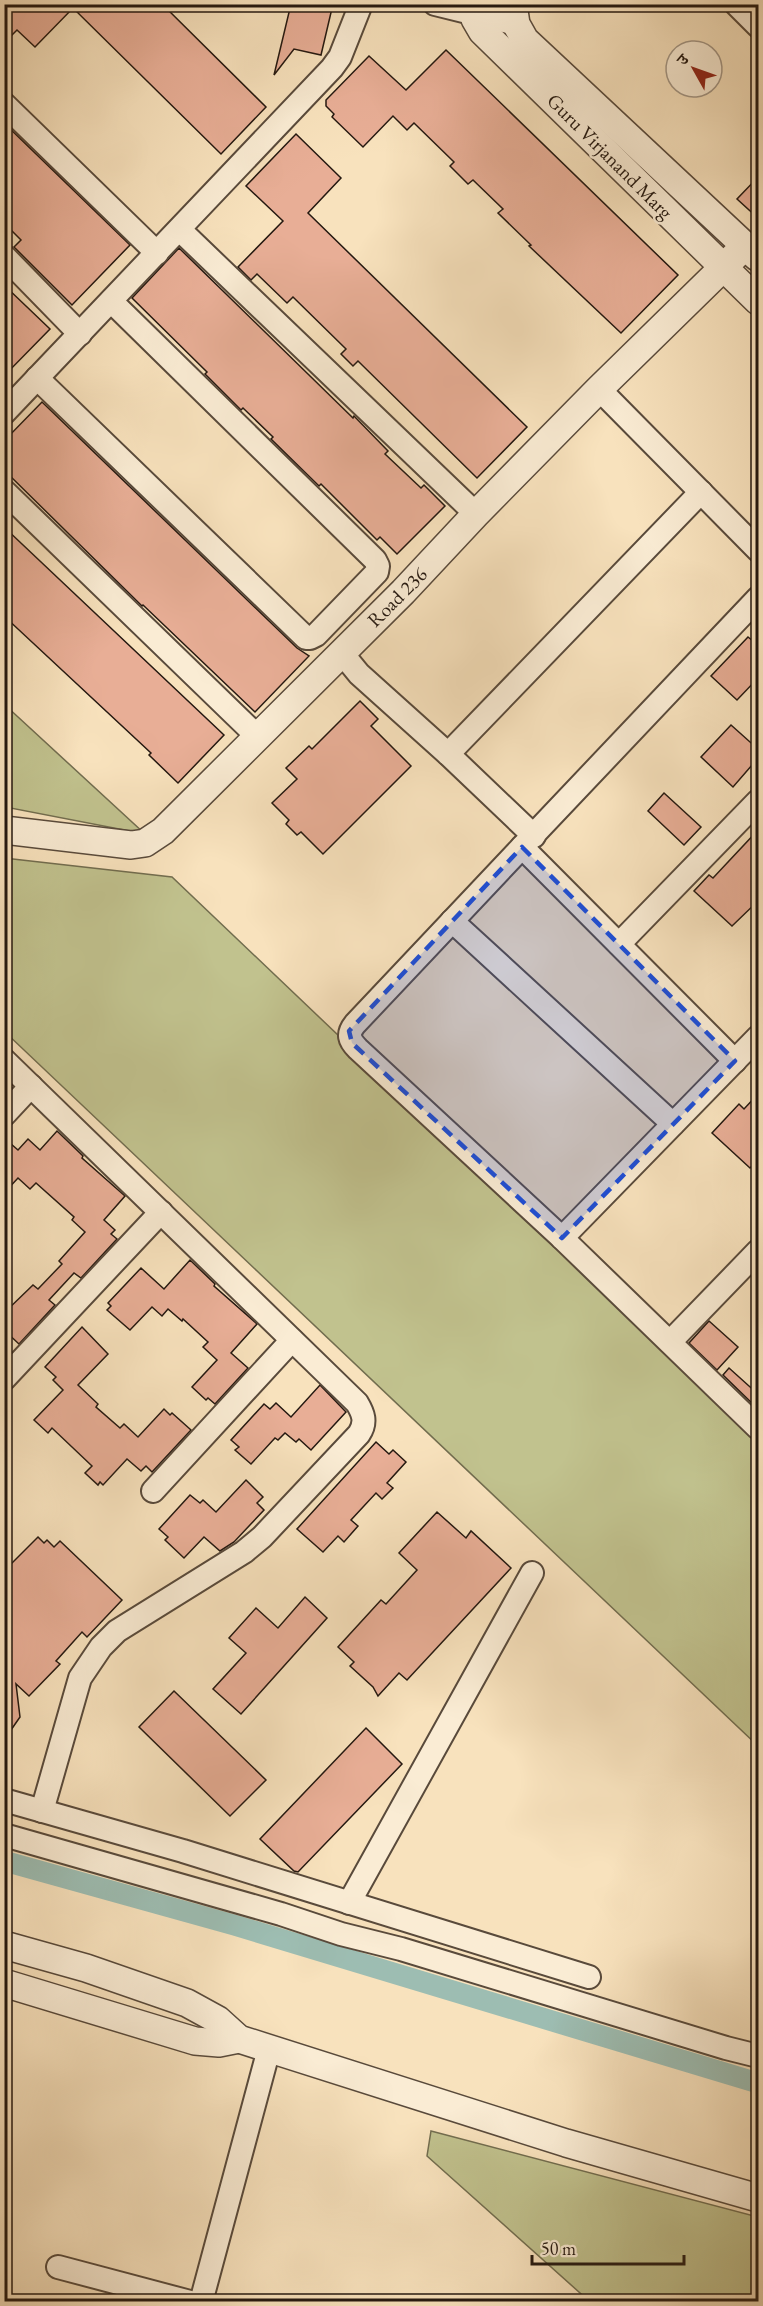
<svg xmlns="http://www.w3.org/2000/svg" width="763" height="2306" font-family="'EB Garamond','Noto Serif Devanagari',serif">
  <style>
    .green { fill: #c1c28e; stroke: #726d4f; stroke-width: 1.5 }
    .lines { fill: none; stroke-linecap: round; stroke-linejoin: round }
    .canal { stroke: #9dbdb2; stroke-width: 21 }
    .building { fill: #e8ae96; stroke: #241810; stroke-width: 1.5 }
    .minor-casing { stroke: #594a3b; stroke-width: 26 }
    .tertiary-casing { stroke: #594a3b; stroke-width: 30 }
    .minor { stroke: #faecd4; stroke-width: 22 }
    .tertiary { stroke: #faecd4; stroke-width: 27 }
    .marked { fill: #1d4ed8; fill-opacity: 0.2; stroke: #1d4ed8; stroke-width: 4.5; stroke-dasharray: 12 8; stroke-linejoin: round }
    .labels { text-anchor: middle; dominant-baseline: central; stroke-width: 5; stroke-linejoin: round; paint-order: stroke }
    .street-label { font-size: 20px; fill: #241810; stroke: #faecd4 }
  </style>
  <rect width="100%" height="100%" fill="#f8e2bd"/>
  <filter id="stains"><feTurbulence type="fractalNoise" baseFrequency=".00333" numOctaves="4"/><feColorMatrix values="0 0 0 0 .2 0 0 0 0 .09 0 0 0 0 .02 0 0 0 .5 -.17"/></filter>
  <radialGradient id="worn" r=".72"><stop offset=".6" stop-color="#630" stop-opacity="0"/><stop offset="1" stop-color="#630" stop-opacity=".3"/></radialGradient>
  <g class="green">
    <polygon points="5,705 145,834 5,807"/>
    <polygon points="4,858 172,877 758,1435 758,1746 5,1032"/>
    <polygon points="431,2131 758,2217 758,2301 589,2301 427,2156"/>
  </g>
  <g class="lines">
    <polyline class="canal" points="4,1861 234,1925 758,2083"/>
  </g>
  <g class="building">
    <polygon points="4,4 162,4 266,107 221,154 73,8 35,47 17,30 4,43"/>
    <polygon points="291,4 333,4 321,55 294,49 274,75"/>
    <polygon points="446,50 678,275 621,333 529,246 531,245 498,213 503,209 473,180 468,184 450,166 454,162 414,123 407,130 393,116 363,147 332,117 334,114 326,106 326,100 369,56 406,90"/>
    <polygon points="4,123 130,245 72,305 14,247 21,240 4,223"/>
    <polygon points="296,134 341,178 308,213 527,427 477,478 358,361 353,366 341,354 346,349 293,297 287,303 257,274 251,280 238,267 283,221 246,186"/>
    <polygon points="759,176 759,219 737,199"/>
    <polygon points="179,248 353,418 354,416 388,451 385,454 421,488 424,485 445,506 397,554 380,537 377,540 321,484 319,486 271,439 273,437 243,408 241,410 205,374 207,372 132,298"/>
    <polygon points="4,285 50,329 4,376"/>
    <polygon points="42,402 297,648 309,656 255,712 143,605 142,606 4,470 4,441"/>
    <polygon points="4,527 224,735 178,783 149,755 151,753 4,616"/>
    <polygon points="748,637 759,646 759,677 737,700 711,676"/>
    <polygon points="360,701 378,719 371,726 411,766 323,854 301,832 297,835 286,824 289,820 272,803 297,779 286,768 309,746 312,749"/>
    <polygon points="731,725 759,750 759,757 733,787 701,757"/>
    <polygon points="664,793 701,827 684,845 648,811"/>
    <polygon points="759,829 759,900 732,926 694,891 709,875 713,878"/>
    <polygon points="759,1093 759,1159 750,1168 712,1133 739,1104 744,1109"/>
    <polygon points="57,1131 83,1156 82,1158 125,1196 104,1220 115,1230 111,1234 117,1239 81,1278 74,1273 49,1300 55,1305 19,1344 4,1330 4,1313 33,1285 38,1289 62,1264 59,1261 85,1232 72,1220 74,1217 36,1183 30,1189 18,1178 4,1193 4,1138 18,1150 28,1139 40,1150"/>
    <polygon points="190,1260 215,1284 214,1286 257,1324 231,1353 248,1368 215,1404 208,1398 206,1400 192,1387 217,1360 203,1347 208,1342 183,1319 182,1321 168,1309 162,1316 152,1307 130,1330 107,1310 111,1306 108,1303 141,1268 164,1289"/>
    <polygon points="709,1321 738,1347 717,1370 689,1343"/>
    <polygon points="82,1327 108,1354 78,1385 98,1404 96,1407 120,1428 124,1424 138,1437 164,1409 170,1415 172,1413 191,1430 152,1472 146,1466 141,1471 127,1459 103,1485 100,1482 98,1485 85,1473 92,1466 52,1428 48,1433 34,1420 63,1390 53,1380 56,1377 45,1367"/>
    <polygon points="729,1368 759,1395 759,1410 723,1375"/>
    <polygon points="320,1385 346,1412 311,1450 299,1439 296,1442 285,1433 278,1440 275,1438 251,1464 235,1450 239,1447 231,1440 264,1404 270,1409 276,1403 291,1417"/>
    <polygon points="376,1442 389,1454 393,1450 406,1462 387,1483 393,1488 382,1499 376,1493 351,1520 358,1526 344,1542 338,1536 323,1552 297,1529"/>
    <polygon points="246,1480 263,1497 257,1503 264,1510 234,1542 220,1551 204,1537 184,1558 165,1540 168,1537 159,1529 190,1495 200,1503 203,1500 216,1512"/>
    <polygon points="437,1512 466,1538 471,1531 511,1568 407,1680 399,1673 378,1696 373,1687 350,1666 354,1662 338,1647 381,1600 386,1604 417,1570 399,1553"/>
    <polygon points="38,1537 44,1543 47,1540 54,1547 60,1541 122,1600 87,1637 82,1632 56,1661 60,1664 29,1696 16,1684 20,1717 4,1740 4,1571"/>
    <polygon points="305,1597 327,1618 241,1714 213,1689 246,1653 229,1638 256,1608 278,1628"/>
    <polygon points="174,1691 266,1780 230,1816 139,1727"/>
    <polygon points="366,1728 402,1764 298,1872 294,1871 260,1839"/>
  </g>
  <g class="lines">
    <defs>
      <g id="minor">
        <polyline points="435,4 516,24"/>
        <polyline points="736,4 758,26"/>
        <polyline points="4,104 157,253"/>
        <polyline points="180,230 476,514"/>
        <polyline points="4,256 80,334"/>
        <polyline points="37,378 306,638 310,638 316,635 377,572 378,566 375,560 111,301"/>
        <polyline points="599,389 758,550"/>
        <polyline points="4,413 332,68 340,57 361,4"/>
        <polyline points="4,491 258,737"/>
        <polyline points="341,652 359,674 448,754 534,836"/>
        <polyline points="448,754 701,492"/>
        <path d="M522,847L355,1024C347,1034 349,1040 358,1049L562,1238L758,1428"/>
        <polyline points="452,921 673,1124"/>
        <polyline points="619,944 758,801"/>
        <path d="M4,1060L357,1403C363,1413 367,1422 359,1434L262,1537L244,1552L117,1631L101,1647L80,1678L42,1811"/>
        <polyline points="735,1061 522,847 758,598"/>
        <polyline points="4,1115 31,1086"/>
        <polyline points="562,1238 758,1037"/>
        <polyline points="670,1342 758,1251"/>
        <polyline points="4,1379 161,1212"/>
        <polyline points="153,1491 292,1340"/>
        <polyline points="4,1800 183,1851 589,1977"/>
        <polyline points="4,1835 281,1914 341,1934 401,1949 726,2048 758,2056"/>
        <polyline points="349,1903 532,1573"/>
        <polyline points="58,2267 190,2302"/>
        <polyline points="201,2302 269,2049"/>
      </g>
      <g id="tertiary">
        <polyline points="475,4 475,19 482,31 758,301"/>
        <polyline points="513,4 516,24 525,40 757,257"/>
        <polyline points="4,830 131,845 145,843 163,831 403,592 476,514 599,389 745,246"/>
        <polyline points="4,1945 86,1968 187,2003 218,2020 239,2039 566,2143 758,2198"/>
        <polyline points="4,1983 195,2041 219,2043 239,2039"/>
      </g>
    </defs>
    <use href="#minor" class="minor-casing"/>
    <use href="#tertiary" class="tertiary-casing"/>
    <use href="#minor" class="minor"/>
    <use href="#tertiary" class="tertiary"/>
  </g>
  <path class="marked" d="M522,847L735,1061L562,1238L352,1043L349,1031Z"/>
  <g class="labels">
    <g class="street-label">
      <text transform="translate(610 156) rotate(45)">Guru Virjanand Marg</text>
      <text transform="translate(397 597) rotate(-45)">Road 236</text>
    </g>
  </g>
  <rect width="763" height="2306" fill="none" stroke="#f8e2bd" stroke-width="24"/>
  <rect x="6" y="6" width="751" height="2294" fill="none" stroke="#241810" stroke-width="3"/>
  <rect x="12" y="12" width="739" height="2282" fill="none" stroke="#241810" stroke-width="1.5"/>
  <g transform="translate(694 69) rotate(310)"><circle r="28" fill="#faecd4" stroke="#a49786" stroke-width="1.5"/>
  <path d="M0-4.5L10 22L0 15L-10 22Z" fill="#8f2418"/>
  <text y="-9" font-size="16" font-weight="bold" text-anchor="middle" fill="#241810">उ</text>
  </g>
  <path d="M532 2255v9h152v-9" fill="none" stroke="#241810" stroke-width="3"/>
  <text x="541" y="2255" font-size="18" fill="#241810" stroke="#faecd4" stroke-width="4.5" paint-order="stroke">50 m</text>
  <rect width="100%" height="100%" filter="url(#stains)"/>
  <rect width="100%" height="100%" fill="url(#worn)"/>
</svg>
